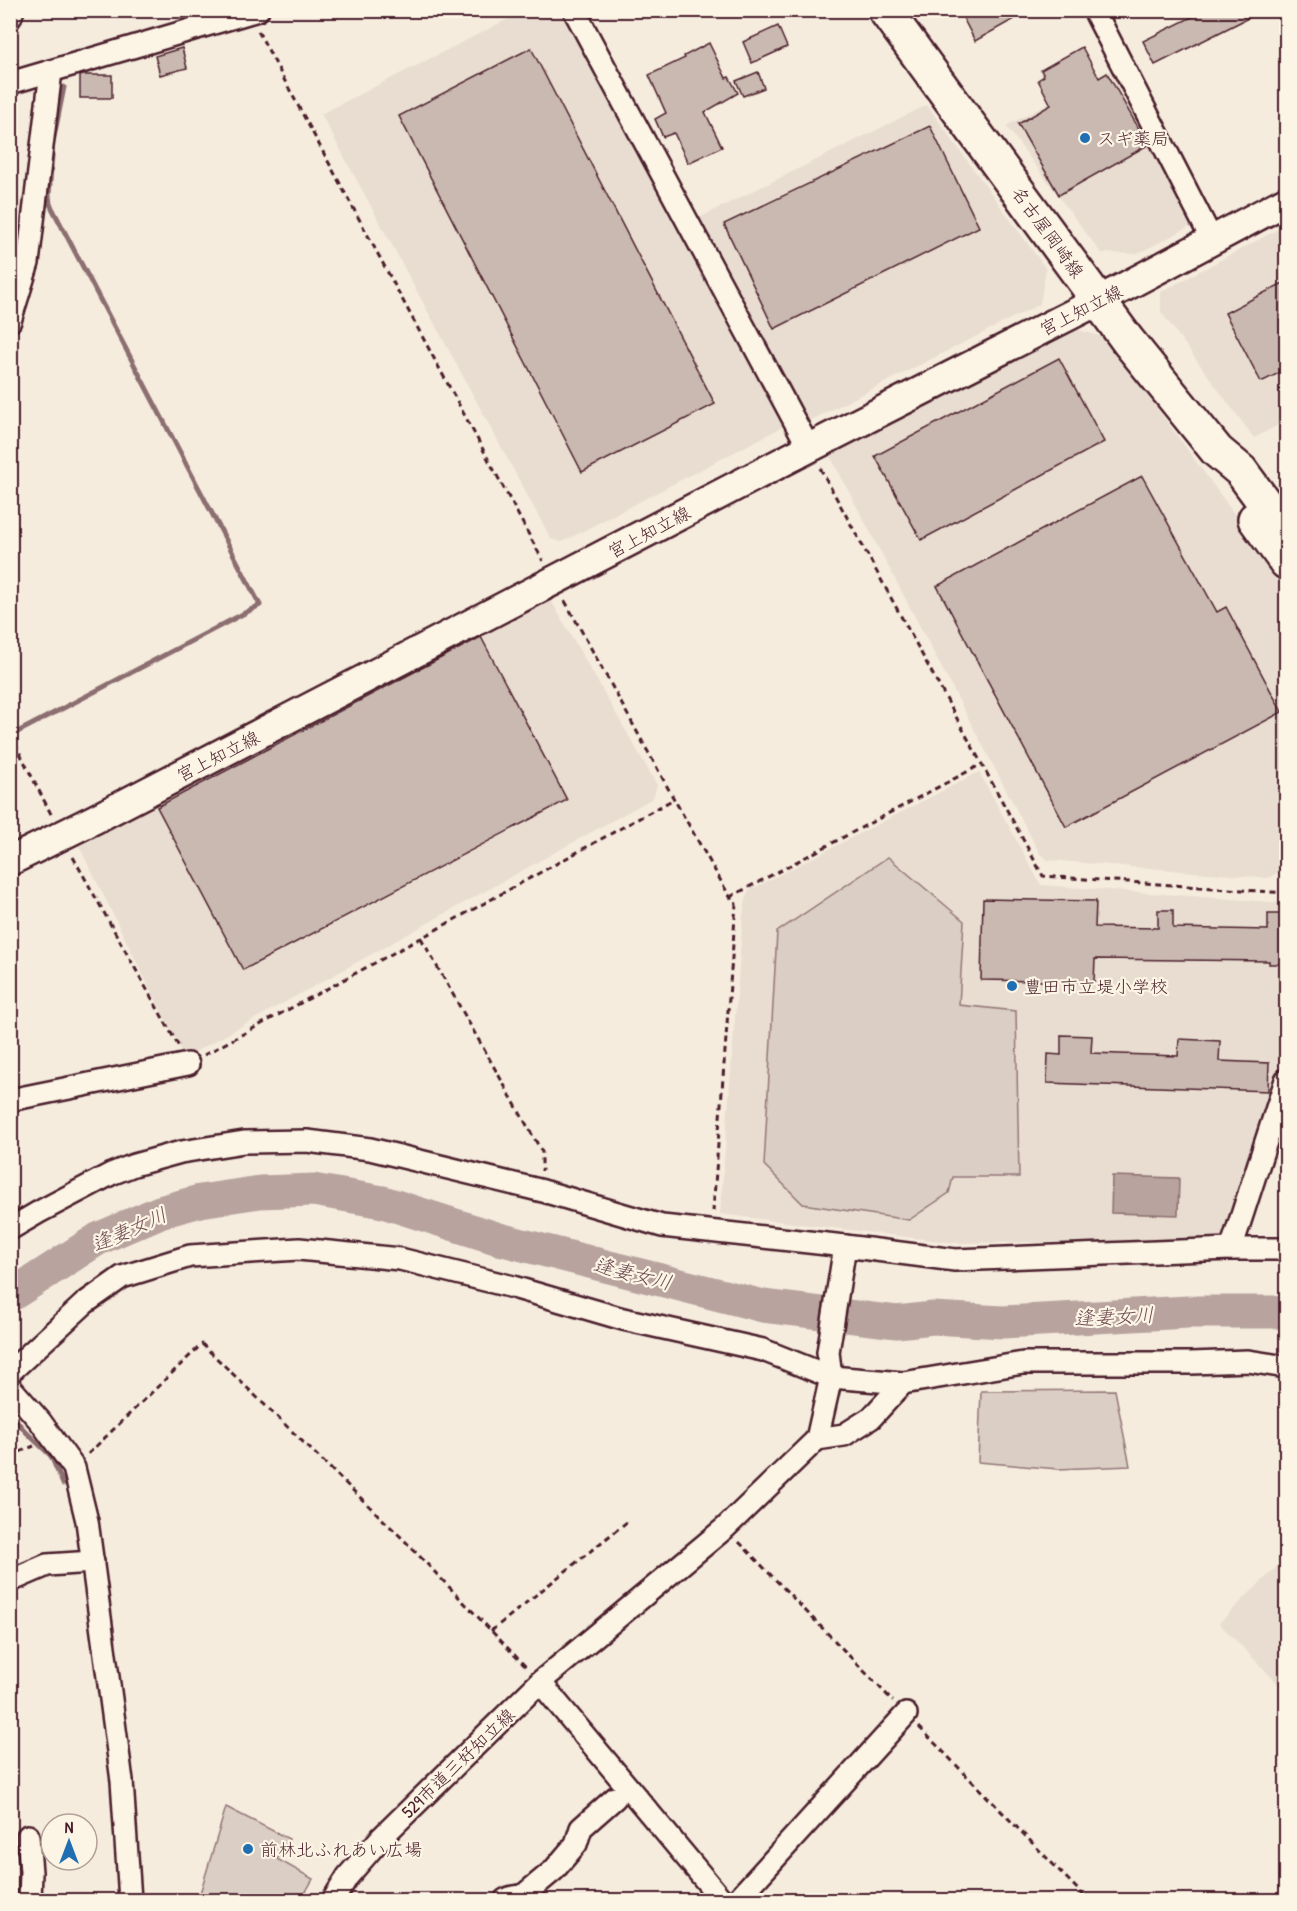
<svg xmlns="http://www.w3.org/2000/svg" width="1297" height="1911" font-family="'Patrick Hand','Klee One',sans-serif">
  <style>
    .built { fill: #e8ddd0 }
    .green { fill: #dbcec4; stroke: #927678; stroke-width: 1.5 }
    .water { fill: #b8a39e; stroke: #8c6e70; stroke-width: 1.5 }
    .lines { fill: none; stroke-linecap: round; stroke-linejoin: round }
    .stream { stroke: #8c6e70; stroke-width: 5 }
    .river { stroke: #b8a39e; stroke-width: 33 }
    .building { fill: #cab9b1; stroke: #4a1f2b; stroke-width: 1.5 }
    .street-casing { stroke: #4a1f2b; stroke-width: 26 }
    .secondary-casing { stroke: #4a1f2b; stroke-width: 33 }
    .primary-casing { stroke: #4a1f2b; stroke-width: 38 }
    .path { stroke: #4a1f2b; stroke-width: 3; stroke-dasharray: 6 4.5; stroke-linecap: butt }
    .street { stroke: #fcf5e5; stroke-width: 21 }
    .secondary { stroke: #fcf5e5; stroke-width: 28 }
    .primary { stroke: #fcf5e5; stroke-width: 33 }
    .poi-dot { fill: #1f6fb2; stroke: #fcf5e5; stroke-width: 2 }
    .labels { text-anchor: middle; dominant-baseline: central; stroke-width: 4.5; stroke-linejoin: round; paint-order: stroke }
    .poi-label { font-size: 18px; fill: #4a1f2b; stroke: #fcf5e5; text-anchor: start }
    .street-label { font-size: 18px; fill: #4a1f2b; stroke: #fcf5e5 }
    .water-label { font-size: 20px; font-style: italic; fill: #704d53; stroke: #fcf5e5 }
  </style>
  <rect width="100%" height="100%" fill="#f5ecde"/>
  <filter id="ink" filterUnits="userSpaceOnUse"><feTurbulence type="fractalNoise" baseFrequency=".0167" numOctaves="2"/><feDisplacementMap in="SourceGraphic" scale="12" xChannelSelector="R" yChannelSelector="G"/><feConvolveMatrix kernelMatrix="1 2 1 2 8 2 1 2 1" color-interpolation-filters="sRGB"/></filter>
  <g filter="url(#ink)">
    <g class="built">
      <polygon points="524,11 564,11 790,423 562,542 551,539 321,114"/>
      <polygon points="1109,71 1193,225 1137,254 1101,253 1006,126"/>
      <polygon points="927,105 1046,269 1040,304 807,422 699,218"/>
      <polygon points="1286,225 1286,421 1254,438 1161,312 1161,292"/>
      <polygon points="1069,327 1106,338 1286,585 1286,868 1268,878 1048,860 1040,854 828,452"/>
      <polygon points="549,597 657,785 653,798 195,1052 182,1053 79,846"/>
      <polygon points="979,772 1041,885 1286,903 1286,1057 1231,1231 1220,1240 955,1243 720,1214 743,915 748,891"/>
      <polygon points="1286,1558 1286,1692 1219,1623"/>
    </g>
    <g class="green">
      <polygon points="888,857 964,921 959,1005 1016,1011 1019,1177 953,1177 949,1193 909,1220 803,1204 764,1165 777,932"/>
      <polygon points="1115,1390 1130,1466 1058,1469 978,1462 981,1391"/>
      <polygon points="226,1807 289,1839 277,1859 313,1879 301,1900 198,1900"/>
    </g>
    <polygon class="water" points="1112,1176 1179,1178 1178,1215 1111,1213"/>
    <g class="lines">
      <g class="stream">
        <polyline points="10,736 260,605 50,204 49,195 53,142 64,87"/>
        <polyline points="10,1413 25,1431 51,1456 63,1484 73,1480"/>
      </g>
      <polyline class="river" points="10,1296 98,1239 160,1212 200,1201 260,1192 313,1190 383,1202 499,1239 763,1306 897,1322 933,1318 1003,1322 1188,1312 1286,1312"/>
    </g>
    <g class="building">
      <polygon points="959,10 1030,10 975,41"/>
      <polygon points="1206,10 1264,10 1155,65 1143,41"/>
      <polygon points="778,26 787,47 752,63 743,42"/>
      <polygon points="709,43 726,78 729,77 738,93 705,112 722,147 688,163 674,133 663,137 655,119 666,113 649,75 685,58 684,56"/>
      <polygon points="1082,47 1099,78 1107,73 1148,145 1059,195 1018,124 1051,105 1038,80 1044,76 1041,70"/>
      <polygon points="182,48 187,68 160,75 155,56"/>
      <polygon points="531,48 715,404 582,472 399,116"/>
      <polygon points="758,72 764,88 743,96 736,81"/>
      <polygon points="83,75 112,75 112,98 80,98 80,76"/>
      <polygon points="930,126 979,227 774,329 724,224"/>
      <polygon points="1287,281 1287,369 1261,382 1225,313"/>
      <polygon points="1059,358 1104,442 921,540 875,456"/>
      <polygon points="1142,476 1217,612 1226,607 1282,712 1066,827 937,586"/>
      <polygon points="481,637 567,800 243,970 157,807"/>
      <polygon points="983,899 1096,901 1095,927 1158,928 1158,910 1173,910 1173,928 1268,930 1268,914 1287,914 1287,964 1269,964 1269,961 1095,959 1094,982 981,980"/>
      <polygon points="1061,1035 1092,1036 1091,1053 1178,1056 1179,1039 1220,1041 1219,1061 1269,1063 1268,1091 1047,1083 1048,1054 1061,1055"/>
    </g>
    <g class="lines">
      <defs>
        <g id="street">
          <polyline points="574,10 809,448"/>
          <polyline points="1094,10 1212,240"/>
          <polyline points="10,18 13,10"/>
          <polyline points="10,83 258,10"/>
          <polyline points="10,321 28,263 51,71"/>
          <polyline points="10,1100 188,1064"/>
          <polyline points="10,1229 39,1212 111,1174 134,1165 181,1152 244,1142 307,1141 370,1149 543,1191 662,1226 845,1246"/>
          <polyline points="1231,1249 1286,1080"/>
          <polyline points="10,1372 85,1303 122,1277 190,1256 299,1249 400,1259 513,1287 623,1319 763,1350 831,1377 903,1383 1023,1363 1191,1363 1248,1361 1286,1367"/>
          <polyline points="10,1387 40,1421 74,1468 87,1521 122,1781 130,1900"/>
          <polyline points="817,1439 844,1435 871,1418 903,1383"/>
          <polyline points="10,1581 47,1565 93,1562"/>
          <polyline points="540,1682 722,1900"/>
          <polyline points="28,1836 31,1872 30,1900"/>
          <polyline points="333,1900 348,1876 381,1838 540,1682 725,1528 817,1439 831,1377 828,1352 845,1246 955,1260 1231,1249 1286,1249"/>
          <path d="M505,1900C511,1896 518,1898 525,1894L554,1870L576,1844L581,1828L615,1798"/>
          <polyline points="737,1900 906,1714"/>
        </g>
        <polyline id="secondary" points="10,861 95,819 809,448 1098,301 1286,201"/>
        <g id="primary">
          <polyline points="885,10 1128,341 1217,451 1241,471 1286,532"/>
          <polyline points="1255,519 1286,562"/>
        </g>
      </defs>
      <use href="#street" class="street-casing"/>
      <use href="#secondary" class="secondary-casing"/>
      <use href="#primary" class="primary-casing"/>
      <g class="path">
        <polyline points="258,31 543,561"/>
        <polyline points="820,468 1043,876 1286,893"/>
        <polyline points="565,601 674,799 730,897 736,904 713,1211"/>
        <polyline points="10,734 52,816"/>
        <polyline points="73,857 179,1047"/>
        <polyline points="730,897 982,764"/>
        <polyline points="421,938 542,1152 542,1171"/>
        <polyline points="204,1055 421,938 674,799"/>
        <polyline points="88,1454 202,1344 403,1539 527,1668"/>
        <polyline points="10,1456 34,1446"/>
        <polyline points="739,1542 893,1701"/>
        <polyline points="491,1631 628,1521"/>
        <polyline points="919,1727 1088,1900"/>
      </g>
      <use href="#street" class="street"/>
      <use href="#secondary" class="secondary"/>
      <use href="#primary" class="primary"/>
    </g>
  </g>
  <g class="poi-dot">
    <circle cx="1085" cy="138" r="6"/>
    <circle cx="1012" cy="986" r="6"/>
    <circle cx="248" cy="1849" r="6"/>
  </g>
  <g class="labels">
    <g class="poi-label">
      <text x="1097" y="138">スギ薬局</text>
      <text x="1024" y="986">豊田市立堤小学校</text>
      <text x="260" y="1849">前林北ふれあい広場</text>
    </g>
    <g class="street-label">
      <text transform="translate(1048 232) rotate(54)">名古屋岡崎線</text>
      <text transform="translate(1081 310) rotate(-27)">宮上知立線</text>
      <text transform="translate(649 532) rotate(-28)">宮上知立線</text>
      <text transform="translate(218 756) rotate(-27)">宮上知立線</text>
      <text transform="translate(458 1763) rotate(-44)">529市道三好知立線</text>
    </g>
    <g class="water-label">
      <text transform="translate(129 1229) rotate(-24)">逢妻女川</text>
      <text transform="translate(633 1273) rotate(14)">逢妻女川</text>
      <text transform="translate(1114 1316) rotate(-3)">逢妻女川</text>
    </g>
  </g>
  <rect width="1297" height="1911" fill="none" stroke="#fcf5e5" stroke-width="36"/>
  <rect x="18" y="18" width="1261" height="1875" fill="none" stroke="#4a1f2b" stroke-width="2" filter="url(#ink)"/>
  <g transform="translate(69 1842)"><circle r="28" fill="#fcf5e5" stroke="#b59f9b" stroke-width="1.5"/>
  <path d="M0-4.5L10 22L0 15L-10 22Z" fill="#1f6fb2"/>
  <text y="-9" font-size="16" font-weight="bold" text-anchor="middle" fill="#4a1f2b">N</text>
  </g>
</svg>
